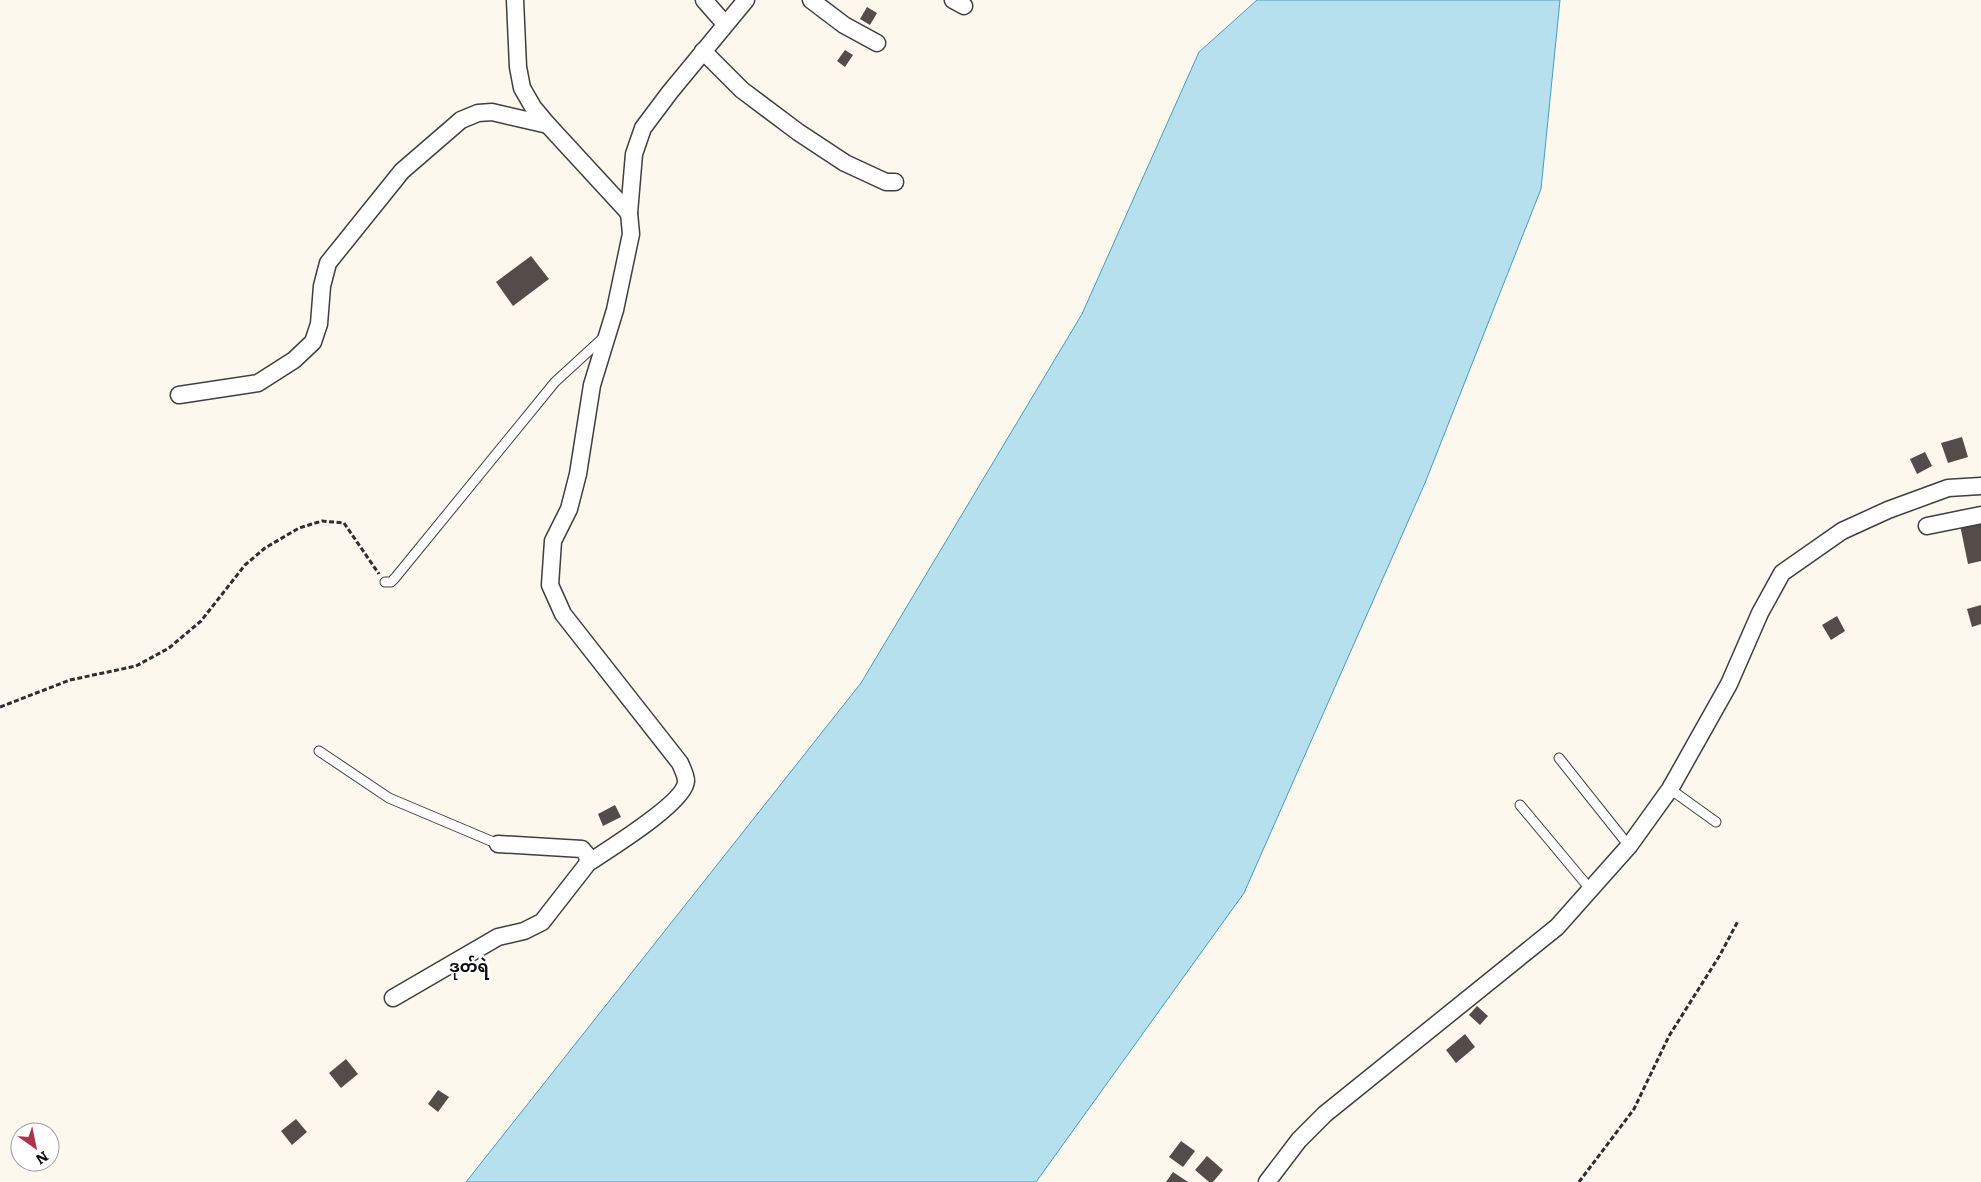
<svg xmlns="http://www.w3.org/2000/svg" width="1981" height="1182" font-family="Literata,'Noto Sans Myanmar',serif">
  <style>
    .water { fill: #b7e0ee; stroke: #489bbc }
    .building { fill: #534c49 }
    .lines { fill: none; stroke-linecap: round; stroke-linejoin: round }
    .lane-casing { stroke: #3f3f3f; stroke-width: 11 }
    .street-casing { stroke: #3f3f3f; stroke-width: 19 }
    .path { stroke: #2e2e2e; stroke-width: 3; stroke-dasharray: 5 2.5; stroke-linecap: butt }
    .lane { stroke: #fff; stroke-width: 9 }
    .street { stroke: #fff; stroke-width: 16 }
    .labels { text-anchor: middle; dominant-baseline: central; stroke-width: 5; stroke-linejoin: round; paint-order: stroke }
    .quarter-label { font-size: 16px; font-weight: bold; fill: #0c0c0c; stroke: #fff }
  </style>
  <rect width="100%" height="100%" fill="#fdf8ed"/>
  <polygon class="water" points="1257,0 1560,0 1541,189 1425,483 1244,893 1036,1182 466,1182 861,683 1082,314 1199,52"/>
  <g class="building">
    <polygon points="867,7 877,13 870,25 860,19"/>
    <polygon points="845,50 853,55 845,67 837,61"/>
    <polygon points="531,256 549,279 513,306 496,282"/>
    <polygon points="1962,437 1968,457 1948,463 1941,443"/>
    <polygon points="1925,452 1932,466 1917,474 1910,459"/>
    <polygon points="1981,521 1981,561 1968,564 1960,525"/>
    <polygon points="1981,605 1981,624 1972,627 1967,609"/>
    <polygon points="1837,616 1845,631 1831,640 1822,625"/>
    <polygon points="615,805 621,817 603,826 598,814"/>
    <polygon points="1477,1006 1488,1016 1480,1025 1469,1015"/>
    <polygon points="1465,1034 1475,1047 1456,1063 1446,1050"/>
    <polygon points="346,1059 358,1074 341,1088 329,1073"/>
    <polygon points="438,1090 449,1097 438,1112 428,1104"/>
    <polygon points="296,1119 307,1132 292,1145 281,1131"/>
    <polygon points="1181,1141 1195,1151 1183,1167 1169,1157"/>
    <polygon points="1207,1156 1223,1170 1213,1182 1209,1182 1195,1170"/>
    <polygon points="1173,1172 1188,1182 1166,1182"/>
  </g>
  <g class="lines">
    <defs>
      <g id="lane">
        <polyline points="385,582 391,582 395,578 555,382 603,338"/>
        <polyline points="319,751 389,798 498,844"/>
        <polyline points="1559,758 1629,846"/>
        <polyline points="1670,789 1716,822"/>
        <polyline points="1520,805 1591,890"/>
      </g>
      <g id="street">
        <polyline points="515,0 518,67 522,88 533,107 548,125 629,213"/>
        <polyline points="704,0 725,24"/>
        <polyline points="811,0 844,25 877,43"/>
        <polyline points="953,0 964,6"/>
        <polyline points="703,51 742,90 798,132 845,163 886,182 895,182"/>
        <polyline points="179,395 258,383 294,360 313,342 319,324 322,286 328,263 402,171 461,120 478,113 492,112 548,125"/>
        <polyline points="1927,526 1981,515"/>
        <path d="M498,844L582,849L587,855L588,863C606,851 686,802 686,781C686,775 682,768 680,763L563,614L550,585L553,541L569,509L578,474L592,385L615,310L631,234L629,213L634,154L643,128L670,92L746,0"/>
        <polyline points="393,998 498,937 524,931 542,922 588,863"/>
        <polyline points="1267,1182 1299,1140 1325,1114 1557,927 1629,846 1670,789 1729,684 1760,613 1782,573 1842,531 1888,510 1948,488 1981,486"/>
      </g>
    </defs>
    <use href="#lane" class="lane-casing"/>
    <use href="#street" class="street-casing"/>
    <g class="path">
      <polyline points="0,707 70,680 136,666 169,648 201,621 245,565 265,548 299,528 322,521 344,523 379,574"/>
      <polyline points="1579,1182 1634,1109 1669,1036 1720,955 1738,921"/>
    </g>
    <use href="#lane" class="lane"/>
    <use href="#street" class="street"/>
  </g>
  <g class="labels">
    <g class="quarter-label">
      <text x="469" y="965">ဒုတ်ရဲ</text>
    </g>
  </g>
  <g transform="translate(35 1147) rotate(147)"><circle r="24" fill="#ffffff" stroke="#9e9e9e"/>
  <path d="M0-4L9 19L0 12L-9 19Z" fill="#aa3548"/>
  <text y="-8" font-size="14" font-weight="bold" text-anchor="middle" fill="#0c0c0c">N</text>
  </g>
</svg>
